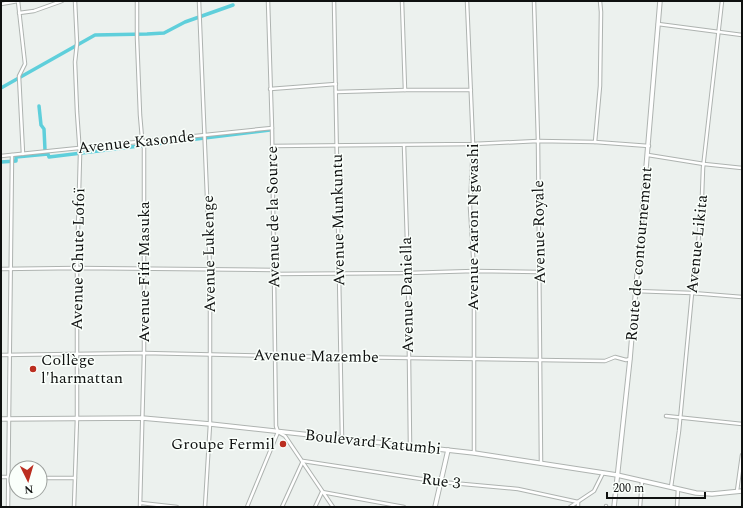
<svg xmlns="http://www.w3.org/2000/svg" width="743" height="508" font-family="Spectral,serif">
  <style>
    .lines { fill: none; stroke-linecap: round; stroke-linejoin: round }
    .canal { stroke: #5fcfdb; stroke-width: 3.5 }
    .street-casing { stroke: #aeb3b0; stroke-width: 4.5 }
    .secondary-casing { stroke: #aeb3b0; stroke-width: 5.5 }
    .street { stroke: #fff; stroke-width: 2.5 }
    .secondary { stroke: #fff; stroke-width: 3.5 }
    .poi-dot { fill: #bb2e20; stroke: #fafffb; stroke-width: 1.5 }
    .labels { text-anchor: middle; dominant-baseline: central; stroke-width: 3; stroke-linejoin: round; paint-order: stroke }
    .street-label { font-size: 16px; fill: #0f1110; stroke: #fafffb }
    .poi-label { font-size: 16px; fill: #0f1110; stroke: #fafffb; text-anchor: start }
  </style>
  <rect width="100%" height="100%" fill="#ecf1ee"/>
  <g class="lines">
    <g class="canal">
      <polyline points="1,88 95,35 147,34 164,33 185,22 233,5"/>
      <polyline points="39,106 41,125 44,129 45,150 47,153"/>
      <polyline points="1,162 16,161 16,157 48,154 49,157 270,130"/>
    </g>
    <defs>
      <g id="street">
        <polyline points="18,1 25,64 19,76 23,154"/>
        <polyline points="137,1 137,38 140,115 142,138 144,146 144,353 140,507"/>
        <polyline points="199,1 210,270 210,424 205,507"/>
        <polyline points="268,1 272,128 276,426 278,432"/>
        <polyline points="334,1 342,438"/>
        <polyline points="402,1 405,90"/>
        <polyline points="467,1 473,144 470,207 474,271 474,453"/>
        <polyline points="534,1 538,141 541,462"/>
        <polyline points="1,4 18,1"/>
        <polyline points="19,13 34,11 62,1"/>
        <polyline points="658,24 742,35"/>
        <polyline points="270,89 336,84"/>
        <polyline points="336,92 406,90 471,90"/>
        <polyline points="595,142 600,86 601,12 600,1"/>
        <polyline points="404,145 408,273 410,445"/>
        <polyline points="272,146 473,144 538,141 595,142 649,146"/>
        <polyline points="648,155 704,164 742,168"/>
        <polyline points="1,156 272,128"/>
        <polyline points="1,269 77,268 274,270"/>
        <polyline points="274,274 408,273 474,271 539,272"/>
        <polyline points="635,291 692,293 742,297"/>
        <polyline points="1,355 144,353 276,356 605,361 615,357 626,360 630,359"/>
        <polyline points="666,416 742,424"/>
        <polyline points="278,432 285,436 333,507"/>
        <polyline points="1,477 16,477"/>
        <polyline points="40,478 75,478"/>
        <polyline points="671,487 679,431 692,293 696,271 702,196 703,168 722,1"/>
        <polyline points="737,491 742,455"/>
        <polyline points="141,503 177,507"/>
        <polyline points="8,507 12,155"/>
        <polyline points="74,507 77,418 77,268 80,155 77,112 75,62 77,43 75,1"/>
        <polyline points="247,507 278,432"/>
        <polyline points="282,507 303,461 441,482 518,489 578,502 578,507"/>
        <polyline points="315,507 322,492 404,507"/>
        <polyline points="570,507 594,491 603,473"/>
        <polyline points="606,507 606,506"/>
        <polyline points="640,507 642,481"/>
        <polyline points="677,507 678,489"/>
      </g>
      <g id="secondary">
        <polyline points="1,419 142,418 210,424 474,453 617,475 696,493 712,494 742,491"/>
        <polyline points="435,507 448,450"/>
        <polyline points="614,507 630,359 660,1"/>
      </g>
    </defs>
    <use href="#street" class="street-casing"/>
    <use href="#secondary" class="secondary-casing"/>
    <use href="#street" class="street"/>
    <use href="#secondary" class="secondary"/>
  </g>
  <g class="poi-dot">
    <circle cx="33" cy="369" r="4"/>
    <circle cx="283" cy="444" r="4"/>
  </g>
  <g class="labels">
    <g class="street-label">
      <text transform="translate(136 142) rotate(-6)">Avenue Kasonde</text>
      <text transform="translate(273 217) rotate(-91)">Avenue de la Source</text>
      <text transform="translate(338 220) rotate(-91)">Avenue Munkuntu</text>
      <text transform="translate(473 227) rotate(-90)">Avenue Aaron Ngwashi</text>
      <text transform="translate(539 232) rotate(-91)">Avenue Royale</text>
      <text transform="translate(697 244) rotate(-84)">Avenue Likita</text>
      <text transform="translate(209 254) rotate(-91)">Avenue Lukenge</text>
      <text transform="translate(639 254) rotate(-85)">Route de contournement</text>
      <text transform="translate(78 259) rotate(-89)">Avenue Chute Lofoï</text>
      <text transform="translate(144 272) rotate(-90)">Avenue Fifi Masuka</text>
      <text transform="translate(407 295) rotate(-91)">Avenue Daniella</text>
      <text transform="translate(316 356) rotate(1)">Avenue Mazembe</text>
      <text transform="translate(373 442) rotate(6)">Boulevard Katumbi</text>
      <text transform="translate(441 481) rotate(7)">Rue 3</text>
    </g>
    <g class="poi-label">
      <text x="41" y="360">Collège<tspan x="41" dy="18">l'harmattan</tspan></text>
      <text x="275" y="444" text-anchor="end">Groupe Fermil</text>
    </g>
  </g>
  <rect width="743" height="508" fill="none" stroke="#0f1110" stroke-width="4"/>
  <g transform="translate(28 480) rotate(175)"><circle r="19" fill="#fafffb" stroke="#9ca09d"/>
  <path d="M0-3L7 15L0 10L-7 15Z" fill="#bb2e20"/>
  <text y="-6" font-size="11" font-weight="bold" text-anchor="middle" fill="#0f1110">N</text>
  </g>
  <path d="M607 492v6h98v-6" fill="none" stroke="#0f1110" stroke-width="2"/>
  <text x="613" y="492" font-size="12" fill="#0f1110" stroke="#fafffb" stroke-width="3" paint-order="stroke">200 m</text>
</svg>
